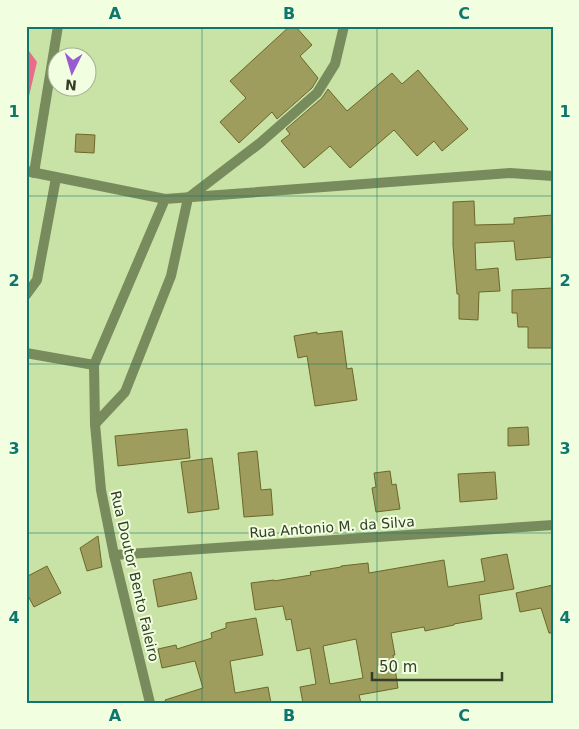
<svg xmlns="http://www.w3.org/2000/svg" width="579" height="729" font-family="'DejaVu Sans',sans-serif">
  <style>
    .forest { fill: #eb6b8b }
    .building { fill: #9f9d5d; stroke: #6b6828; fill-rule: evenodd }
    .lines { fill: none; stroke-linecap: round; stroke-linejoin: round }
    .lane { stroke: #788b5c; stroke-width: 10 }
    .street { stroke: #788b5c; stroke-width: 10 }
    .grid { fill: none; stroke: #0f766e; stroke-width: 1; stroke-opacity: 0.55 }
    .labels { text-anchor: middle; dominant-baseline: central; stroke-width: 4; stroke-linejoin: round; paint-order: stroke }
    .street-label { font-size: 14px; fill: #343e26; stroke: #f1fee0 }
    .neatline { fill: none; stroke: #0f766e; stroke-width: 2 }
    .grid-label { font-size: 16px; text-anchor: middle; font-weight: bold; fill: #0f766e }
  </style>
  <rect width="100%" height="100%" fill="#c9e2a6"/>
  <polygon class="forest" points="26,47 37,62 26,109"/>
  <g class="building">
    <polygon points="290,26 295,26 312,45 300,56 318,78 312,88 277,119 272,112 239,143 220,122 246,98 230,81"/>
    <polygon points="418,70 468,129 442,151 434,141 417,156 394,130 350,168 330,146 304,168 281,141 290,134 286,129 322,98 328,89 347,111 392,73 402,84"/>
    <polygon points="76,134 95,135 94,153 75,152"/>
    <polygon points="474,201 475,225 514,224 514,218 553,215 553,257 516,260 514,241 475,243 476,270 498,268 500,291 479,292 478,320 459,319 459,294 457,294 453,245 453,202"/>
    <polygon points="553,288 553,348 528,348 528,327 518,327 517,313 512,313 512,290"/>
    <polygon points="342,331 347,369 352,368 357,400 315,406 307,356 298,358 294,336 317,332 317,334"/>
    <polygon points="528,427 529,445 508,446 508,428"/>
    <polygon points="187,429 190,458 118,466 115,436"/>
    <polygon points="257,451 261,490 271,489 273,515 244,517 238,453"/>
    <polygon points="212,458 219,509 188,513 181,462"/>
    <polygon points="390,471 392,485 396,484 400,509 376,512 372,488 376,487 374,473"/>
    <polygon points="495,472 497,499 460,502 458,474"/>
    <polygon points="98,536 102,567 87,571 80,548"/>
    <path d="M507,554L514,589L479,595L482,619L454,624V625L425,631L424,627L391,633L395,655H393L398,688L359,695L361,703H303L300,687L316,684L310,648L297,651L291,619L286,620L283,606L255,610L251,583L274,580V581L311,575L310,572L341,567V566L368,563L369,573L444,560L448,587L485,581L481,559ZM356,639L363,678L330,684L323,646Z"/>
    <polygon points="47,566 61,593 34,607 26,592 26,577"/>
    <polygon points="191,572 197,599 158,607 153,580"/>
    <polygon points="553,585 553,633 549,633 541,608 520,612 516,593"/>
    <polygon points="256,618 263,655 230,661 235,693 268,687 271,703 166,703 165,700 203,688 195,661 162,668 158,649 176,645 177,649 212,638 211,633 226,628 226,623"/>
  </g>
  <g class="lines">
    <g class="lane">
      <polyline points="26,171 165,199"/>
      <polyline points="34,173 58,26"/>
      <polyline points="188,198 260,143 317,93 335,64 344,26"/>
      <polyline points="26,295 37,280 56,178"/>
    </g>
    <g class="street">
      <polyline points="26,353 94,365"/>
      <polyline points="95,424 125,392 171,276 188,198"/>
      <polyline points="114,555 553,525"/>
      <polyline points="150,703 114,555 101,490 95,424 94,365 165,199 510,173 553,176"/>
    </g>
  </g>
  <path class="grid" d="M202,26V703M377,26V703M26,196H553M26,364H553M26,533H553"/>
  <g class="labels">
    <g class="street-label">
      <text transform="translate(332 527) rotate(-4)">Rua Antonio M. da Silva</text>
      <text transform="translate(135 576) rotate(77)">Rua Doutor Bento Faleiro</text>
    </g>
  </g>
  <rect width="579" height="729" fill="none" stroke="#f1fee0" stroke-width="55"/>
  <g transform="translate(72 72) rotate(185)"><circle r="24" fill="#f1fee0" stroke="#a5b196"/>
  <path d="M0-4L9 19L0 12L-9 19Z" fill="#9a5bd1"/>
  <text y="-8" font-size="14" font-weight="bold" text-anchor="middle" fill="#343e26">N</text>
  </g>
  <path d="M372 672v8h130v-8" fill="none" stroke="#343e26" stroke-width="2.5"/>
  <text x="379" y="672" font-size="15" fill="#343e26" stroke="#f1fee0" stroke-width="4" paint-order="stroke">50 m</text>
  <rect x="28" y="28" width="524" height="674" class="neatline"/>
  <g class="grid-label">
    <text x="115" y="19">A</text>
    <text x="289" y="19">B</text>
    <text x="464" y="19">C</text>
    <text x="14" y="117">1</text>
    <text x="565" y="117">1</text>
    <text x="14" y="286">2</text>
    <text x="565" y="286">2</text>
    <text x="14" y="454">3</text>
    <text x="565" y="454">3</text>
    <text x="14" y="623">4</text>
    <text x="565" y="623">4</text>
    <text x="115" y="721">A</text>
    <text x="289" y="721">B</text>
    <text x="464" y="721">C</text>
  </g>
</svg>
